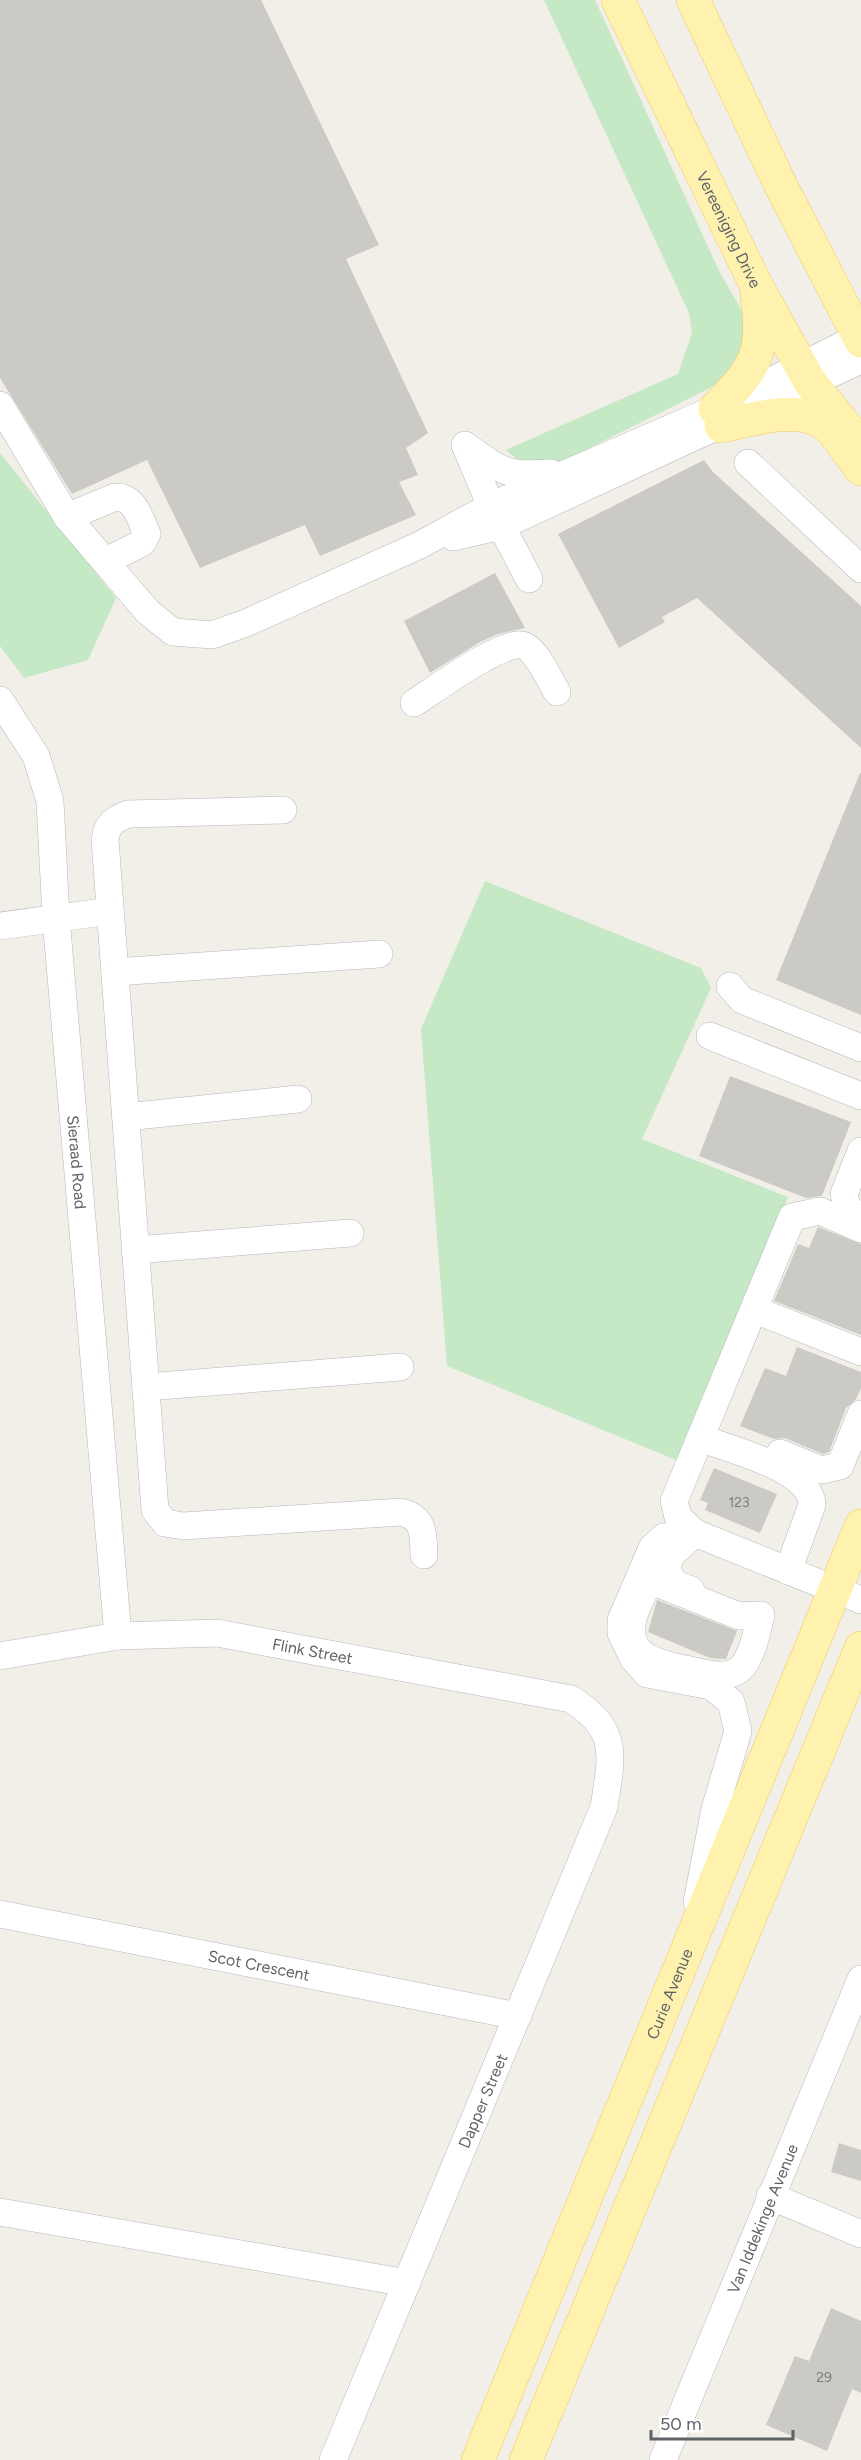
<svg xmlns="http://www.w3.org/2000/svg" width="861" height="2460" font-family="Figtree,sans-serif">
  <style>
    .green { fill: #c5e8c5 }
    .building { fill: #cccac5 }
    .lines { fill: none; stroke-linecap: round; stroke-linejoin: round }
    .minor-casing { stroke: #b5b8bc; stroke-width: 28 }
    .major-casing { stroke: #f2c960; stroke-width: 34 }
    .minor { stroke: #fff; stroke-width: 27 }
    .major { stroke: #fff2af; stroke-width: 33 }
    .labels { text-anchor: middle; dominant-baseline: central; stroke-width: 4.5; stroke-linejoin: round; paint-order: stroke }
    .number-label { font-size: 14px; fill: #7a7d7f }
    .street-label { font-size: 16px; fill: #5f6368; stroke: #fff }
  </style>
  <rect width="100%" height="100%" fill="#f1efe8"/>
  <g class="green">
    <polygon points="544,0 595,0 720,273 751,326 730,378 555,465 519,461 506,450 678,374 692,333 689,313"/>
    <polygon points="0,453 116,598 88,660 24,678 0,646"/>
    <polygon points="485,881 701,968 711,988 642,1139 788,1197 676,1460 447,1366 421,1029"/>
  </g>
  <g class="building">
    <polygon points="0,0 261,0 379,245 346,259 428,433 406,448 418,475 399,482 416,515 320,556 305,525 200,568 147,460 72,494 0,378"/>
    <polygon points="704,460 713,472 861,606 861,748 697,598 662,617 665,622 619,648 558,534"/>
    <polygon points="495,573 525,628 498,634 480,642 430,673 404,621"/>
    <polygon points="860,773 861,773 861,1015 776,980"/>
    <polygon points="730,1076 851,1122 822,1196 806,1198 699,1156"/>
    <polygon points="818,1227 861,1244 861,1335 774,1301 798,1244 809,1248"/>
    <polygon points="797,1347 861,1372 861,1388 856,1399 846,1408 829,1452 823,1454 785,1438 774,1439 740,1426 765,1368 786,1376"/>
    <polygon points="714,1468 777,1494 760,1533 705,1510 708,1503 700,1500"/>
    <polygon points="657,1600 737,1631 726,1659 710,1658 648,1632"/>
    <polygon points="839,2143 861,2150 861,2181 831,2172"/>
    <polygon points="831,2308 861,2321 861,2393 852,2389 827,2451 766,2425 795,2356 809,2361"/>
  </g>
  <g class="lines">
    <defs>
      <g id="minor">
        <polyline points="0,405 67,517 148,612 173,632 212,635 246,623 420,545 491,506 715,409 861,336"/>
        <polyline points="465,445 491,506 529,579"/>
        <path d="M466,446C502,472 506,476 551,473"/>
        <polyline points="748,463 861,569"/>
        <path d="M67,517L115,497C135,496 140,519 147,534L142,543L106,561"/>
        <polyline points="453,537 501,526 861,360"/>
        <path id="s1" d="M0,700L36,756L50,801L56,918L118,1636"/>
        <path d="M414,703C433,691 507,636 525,646C538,653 549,679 557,692"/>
        <path d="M283,810L128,814C113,820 107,824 105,840L155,1510L165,1523L183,1526L401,1512C425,1518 423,1534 424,1555"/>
        <polyline points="0,926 110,911"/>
        <polyline points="115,972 379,954"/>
        <polyline points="730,986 742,1000 861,1048"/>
        <polyline points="710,1036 861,1096"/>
        <polyline points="126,1117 298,1099"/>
        <polyline points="861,1151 844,1194 848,1210 861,1215"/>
        <polyline points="861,1229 820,1211 792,1217 674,1501 678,1517 695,1533 861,1600"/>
        <polyline points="135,1250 350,1233"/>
        <polyline points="755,1310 861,1352"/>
        <polyline points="146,1387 400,1367"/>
        <path d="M700,1438C729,1449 812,1469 812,1505L788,1571"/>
        <polyline points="780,1453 821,1470 840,1466 861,1414"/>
        <polyline points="695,1533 664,1537 652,1548 621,1620 621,1633 633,1658 647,1674 711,1686 731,1702 738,1731 715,1809 697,1902"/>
        <path d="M654,1582L739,1616L761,1615C757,1631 753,1654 742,1667C729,1682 702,1672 685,1669C649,1662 619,1652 637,1607C642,1596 644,1588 654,1582Z"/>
        <polyline points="691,1590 675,1584 666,1569 671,1555 695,1533"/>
        <path id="s2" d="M0,1656L118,1636L217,1633L571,1699C620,1730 612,1755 604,1807L333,2460"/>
        <path id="s3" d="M0,1914L518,2016"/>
        <polyline points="770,2196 861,2234"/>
        <polyline points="0,2212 407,2283"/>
        <path id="s4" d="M663,2460L861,1979"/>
      </g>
      <g id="major">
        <path id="s5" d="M618,0L756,285L810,382L861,445"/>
        <polyline points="693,0 781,186 861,341"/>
        <path d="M715,409C756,367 765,355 757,295"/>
        <path d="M721,426C749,420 801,404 826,425C839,436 850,455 861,469"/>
        <path id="s6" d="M478,2460L861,1526"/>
        <polyline points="526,2460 861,1648"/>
      </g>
    </defs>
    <use href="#minor" class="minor-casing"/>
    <use href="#major" class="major-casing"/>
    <use href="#minor" class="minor"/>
    <use href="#major" class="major"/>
  </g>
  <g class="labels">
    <g class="number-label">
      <text x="739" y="1502">123</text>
      <text x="824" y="2377">29</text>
    </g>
    <g class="street-label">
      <text stroke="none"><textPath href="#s5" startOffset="255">Vereeniging Drive</textPath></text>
      <text stroke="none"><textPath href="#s1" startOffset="476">Sieraad Road</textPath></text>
      <text stroke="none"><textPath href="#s2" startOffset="316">Flink Street</textPath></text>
      <text stroke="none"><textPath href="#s3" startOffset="264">Scot Crescent</textPath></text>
      <text stroke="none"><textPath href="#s6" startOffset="504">Curie Avenue</textPath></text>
      <text transform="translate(483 2101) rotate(-67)">Dapper Street</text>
      <text stroke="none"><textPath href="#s4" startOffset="261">Van Iddekinge Avenue</textPath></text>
    </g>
  </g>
  <path d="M651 2430v9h142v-9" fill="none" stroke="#5f6368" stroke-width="3"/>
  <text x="660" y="2430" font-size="18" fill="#5f6368" stroke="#ffffff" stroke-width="4.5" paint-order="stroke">50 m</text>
</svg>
